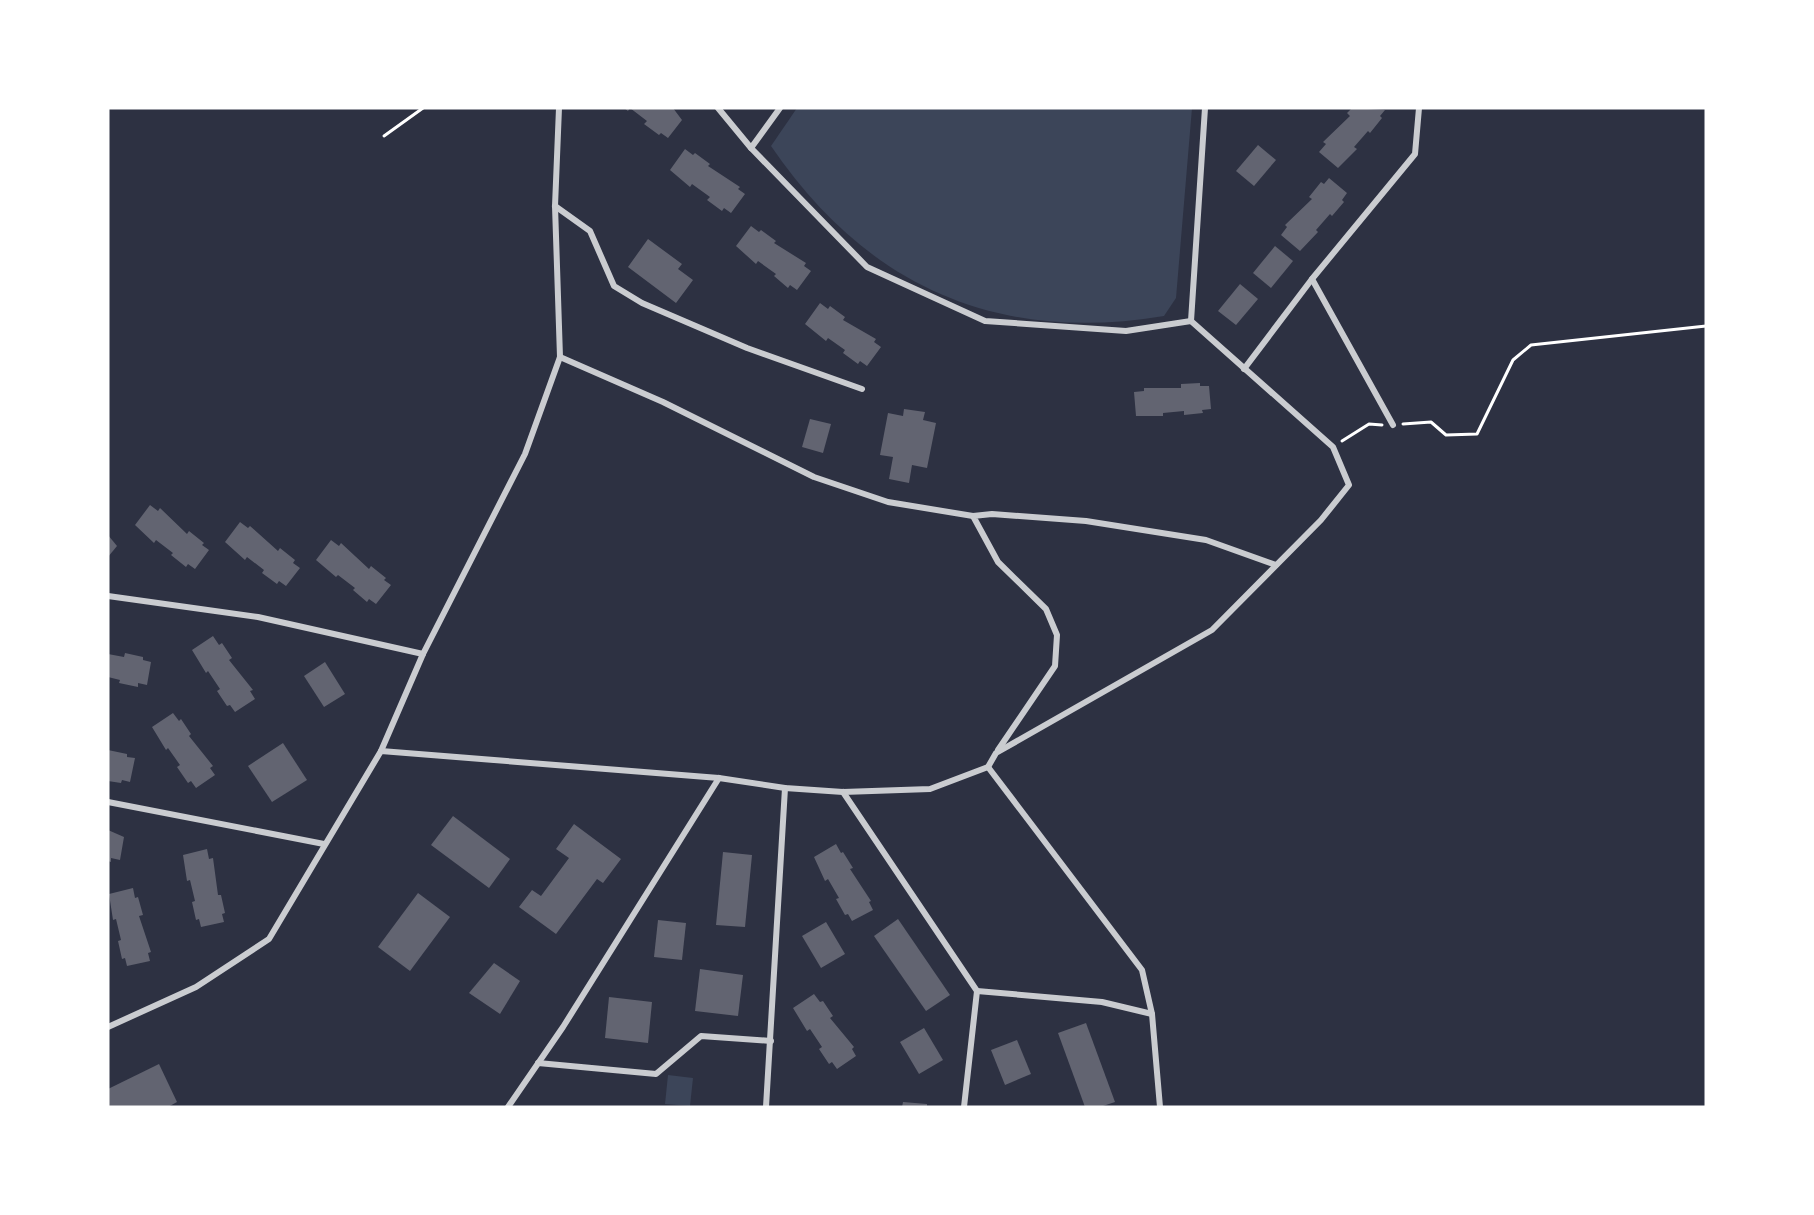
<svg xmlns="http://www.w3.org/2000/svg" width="1814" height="1215" font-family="'IBM Plex Serif',serif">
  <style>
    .green { fill: #3c4559 }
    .building { fill: #626471 }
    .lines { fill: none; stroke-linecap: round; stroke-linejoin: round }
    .path { stroke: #fff; stroke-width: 3 }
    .minor { stroke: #caccd0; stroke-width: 6 }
  </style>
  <rect width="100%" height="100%" fill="#2d3142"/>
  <g class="green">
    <path d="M797,108H1192L1176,298L1164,316C997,344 866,286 771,146Z"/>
    <polygon points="668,1075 693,1078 690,1106 665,1104"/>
  </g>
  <g class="building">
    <polygon points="624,108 673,108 682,120 668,138 661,133 659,135 644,124 647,121 630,108 628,111"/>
    <polygon points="1352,108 1385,110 1380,116 1382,118 1370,133 1368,131 1354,147 1357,149 1338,168 1319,152 1326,144 1323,142 1350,116 1347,113"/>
    <polygon points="1258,145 1276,160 1254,186 1236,171"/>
    <polygon points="685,149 693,155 695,153 710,164 708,166 740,187 738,189 745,194 731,213 724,208 722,211 707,200 710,197 692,184 690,187 670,170"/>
    <polygon points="1329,178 1347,193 1342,200 1344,202 1332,216 1330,214 1316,230 1318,232 1300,251 1281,235 1287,227 1285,225 1312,199 1309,197 1321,182 1324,184"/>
    <polygon points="751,226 759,232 761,230 776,241 774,243 806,263 804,266 811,271 797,290 790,285 788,288 774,276 776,274 758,261 756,264 736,246"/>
    <polygon points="648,239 682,264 678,269 693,280 676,303 628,267"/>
    <polygon points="1275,246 1293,261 1271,288 1253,273"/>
    <polygon points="1240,284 1258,299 1236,325 1218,311"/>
    <polygon points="820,303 828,309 830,306 845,317 843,320 876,339 874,342 881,347 867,366 860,361 858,364 843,353 845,350 828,338 826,341 805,324"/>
    <polygon points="1200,383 1200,386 1209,386 1211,409 1202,410 1203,413 1184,415 1184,411 1163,413 1163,416 1136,416 1134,392 1144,391 1144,388 1181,388 1181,384"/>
    <polygon points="904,409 925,412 923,420 936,423 927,468 912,465 909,483 889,479 893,457 880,455 888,413 903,416"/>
    <polygon points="810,419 831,424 823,453 802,447"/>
    <polygon points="150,505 158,511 160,508 187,534 189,531 204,543 202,545 209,550 195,569 188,564 186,567 171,555 173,553 156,540 154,543 135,525"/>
    <polygon points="240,522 248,528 250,526 278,551 280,548 295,560 293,563 300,568 286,586 279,581 277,584 262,573 264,570 247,557 245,560 225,542"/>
    <polygon points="108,535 117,546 108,557"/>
    <polygon points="331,540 339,546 341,543 369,569 371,566 386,578 384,580 391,585 376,604 369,599 367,602 353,590 355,588 338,575 336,577 316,560"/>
    <polygon points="213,636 219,645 222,643 232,658 229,660 253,690 250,691 255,699 235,712 230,705 227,706 217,691 220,689 208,671 206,673 192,650"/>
    <polygon points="125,653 143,657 143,660 151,662 147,685 138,683 138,687 119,683 120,680 108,677 108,654 124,657"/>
    <polygon points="325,662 345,694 324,707 304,676"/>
    <polygon points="173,713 179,721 181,719 191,734 189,736 213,766 210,768 215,775 196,788 191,781 188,783 177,767 180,765 168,748 166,750 152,727"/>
    <polygon points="283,743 307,780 272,802 248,766"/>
    <polygon points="108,750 127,754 127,757 135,758 130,782 122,780 121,783 108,781"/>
    <polygon points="453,816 510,859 489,888 431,845"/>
    <polygon points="574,824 621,859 603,883 597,879 556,934 519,907 532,890 541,896 569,858 556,849"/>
    <polygon points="108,830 124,837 120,860 111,858 111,862 108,861"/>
    <polygon points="836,844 841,853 843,852 853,868 850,869 871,901 869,902 873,910 852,921 848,914 845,915 836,899 839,898 828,879 825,881 814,857"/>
    <polygon points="207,849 209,859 213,858 218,895 221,895 225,913 222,914 224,922 201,927 199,919 196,920 192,902 195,901 190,880 187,881 183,855"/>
    <polygon points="723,852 752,855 745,927 716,925"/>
    <polygon points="133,888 135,898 138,897 143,915 139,916 151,952 148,953 150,961 127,966 125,958 122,959 118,941 121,940 116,919 113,920 109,894"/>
    <polygon points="418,893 450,917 410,971 378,947"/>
    <polygon points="898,919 950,995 926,1011 874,936"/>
    <polygon points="658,920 686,923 682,960 654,957"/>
    <polygon points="826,922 845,954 821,968 802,936"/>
    <polygon points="494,963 520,981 500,1014 469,993"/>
    <polygon points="700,969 743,975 738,1016 695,1011"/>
    <polygon points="814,994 820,1002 823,1001 833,1016 830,1018 854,1047 852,1049 856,1056 837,1069 832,1062 829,1064 819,1049 822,1047 810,1029 807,1031 793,1008"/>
    <polygon points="609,997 652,1002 648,1043 605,1038"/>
    <polygon points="1086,1023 1115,1102 1100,1107 1085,1107 1058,1033"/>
    <polygon points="924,1028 943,1060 919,1074 900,1042"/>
    <polygon points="1017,1040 1031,1074 1005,1085 991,1050"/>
    <polygon points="159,1064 177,1102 168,1107 108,1107 108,1089"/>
    <polygon points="903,1102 927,1104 927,1107 902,1107"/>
  </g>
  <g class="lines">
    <g class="path">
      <polyline points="384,136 423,108"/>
      <polyline points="1403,424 1431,422 1446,435 1477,434 1513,360 1531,345 1706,326"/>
      <polyline points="1342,441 1369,424 1382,425"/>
    </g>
    <g class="minor">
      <polyline points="718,108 751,148 780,108"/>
      <polyline points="751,148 867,267 985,321 1126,331 1191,321"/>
      <polyline points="555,206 590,231 614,286 642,303 747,348 862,389"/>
      <polyline points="1312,279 1393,425"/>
      <polyline points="560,357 663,402 814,477 888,502 973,516"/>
      <polyline points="1244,369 1312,279 1415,154 1419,108"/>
      <polyline points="108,596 258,617 423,654"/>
      <polyline points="998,750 1055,666 1057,635 1046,609 998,562 973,516 992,514 1086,521 1206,540 1276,565"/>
      <polyline points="381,751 423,654 525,454 560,357 555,206 559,108"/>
      <polyline points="988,767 1142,970 1152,1014"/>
      <polyline points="843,792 977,991 964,1107"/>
      <polyline points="108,802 324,844"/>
      <polyline points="977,991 1102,1002 1152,1014 1160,1107"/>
      <polyline points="108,1027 196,987 269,939 381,751 719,778 785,788 843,792 930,789 988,767 996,753 1212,630 1321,520 1349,485 1333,447 1191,321 1205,108"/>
      <polyline points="538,1063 656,1074 701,1036 771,1041"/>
      <polyline points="508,1107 563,1027 719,778"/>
      <polyline points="766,1107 785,788"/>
    </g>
  </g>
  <rect width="1814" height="1215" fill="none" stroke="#ffffff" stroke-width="219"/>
</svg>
